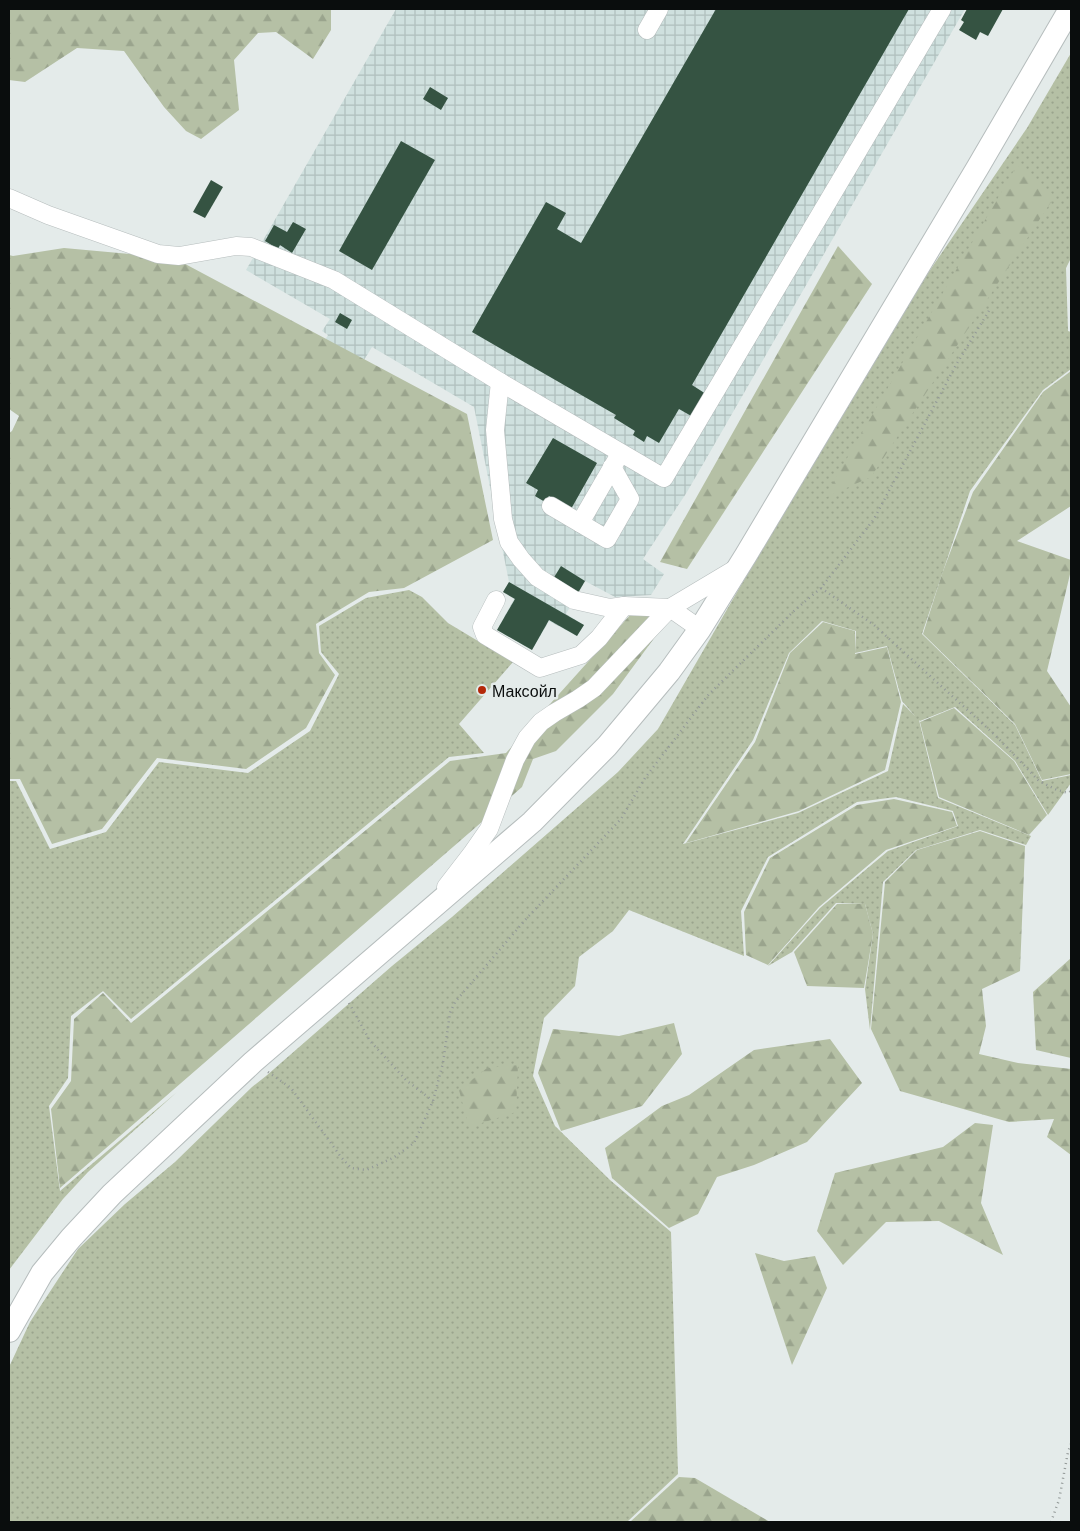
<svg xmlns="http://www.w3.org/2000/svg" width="1080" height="1531" font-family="Barlow,sans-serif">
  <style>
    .industrial { fill: url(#industrial-grid) }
    .grass { fill: url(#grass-dots); fill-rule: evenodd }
    .forest { fill: url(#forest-firs) }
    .building { fill: #355342 }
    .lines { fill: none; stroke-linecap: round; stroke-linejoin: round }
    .minor-casing { stroke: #b6bdbd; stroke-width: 19 }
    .major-casing { stroke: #b6bdbd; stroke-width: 24 }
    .path { stroke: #929897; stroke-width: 2.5; stroke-dasharray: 1 4; stroke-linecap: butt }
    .minor { stroke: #fff; stroke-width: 18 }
    .major { stroke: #fff; stroke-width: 22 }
    .poi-dot { fill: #b42809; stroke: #e4ebea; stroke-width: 2 }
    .labels { text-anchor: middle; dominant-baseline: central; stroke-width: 5; stroke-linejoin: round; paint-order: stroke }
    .poi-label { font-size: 16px; fill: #0a0d0d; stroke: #e4ebea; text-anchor: start }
  </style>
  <defs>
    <pattern id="industrial-grid" width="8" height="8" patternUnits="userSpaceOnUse" patternTransform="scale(1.25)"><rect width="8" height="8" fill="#cfe0de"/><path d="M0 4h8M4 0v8" fill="none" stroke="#b0bfbd"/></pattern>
    <pattern id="grass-dots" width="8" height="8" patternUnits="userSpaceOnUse" patternTransform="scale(1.25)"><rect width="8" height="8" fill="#b5c0a5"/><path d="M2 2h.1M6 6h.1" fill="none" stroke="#9aa48d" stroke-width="1.8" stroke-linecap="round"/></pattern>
    <pattern id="forest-firs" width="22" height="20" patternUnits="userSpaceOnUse" patternTransform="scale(1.25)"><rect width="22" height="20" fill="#b5c0a5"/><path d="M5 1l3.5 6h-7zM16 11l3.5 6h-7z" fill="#9aa48d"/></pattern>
  </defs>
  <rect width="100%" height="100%" fill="#e4ebea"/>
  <polygon class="industrial" points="396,9 965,9 687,492 643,559 664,574 651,595 615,597 585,581 566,614 584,625 577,636 549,621 532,650 497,630 514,599 503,592 509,582 474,407 372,347 358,370 321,347 328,335 322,331 330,319 246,270"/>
  <g class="grass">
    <path d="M1071,53V258L1066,268L1068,331L1071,332V369L1043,390L970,491L922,634L1015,725L1042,781L1071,775V783L1048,815L1015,761L955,707L920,721L919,720L938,798L1031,836L1026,845L980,830L916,850L883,882L870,1030L865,989L873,934L865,904L836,903L792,952L768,966L820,908L888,851L958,826L953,811L896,797L857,802L768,857L741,911L744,956L629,910L613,931L579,957L575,986L544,1018L533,1076L555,1126L610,1180L671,1232L678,1474L627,1522H9V1367L30,1322L78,1249L125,1204L175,1162L252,1087L266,1076L392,966L452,917L618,772L658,729L883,339L1027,128ZM822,621L856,631L855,653L887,646L902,701L915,716L903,704L888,771L798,813L683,844L753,740L789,653Z"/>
    <polygon points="409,590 422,597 448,623 513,662 459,724 484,753 449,757 131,1019 103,991 71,1016 68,1078 49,1106 60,1191 177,1092 88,1172 63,1199 9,1270 9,781 16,781 50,849 106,832 159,762 248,773 310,731 339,674 321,652 319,626 366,598"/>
  </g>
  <g class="forest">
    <polygon points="9,9 331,9 331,30 313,59 276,32 258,33 234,60 239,110 201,139 186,131 164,107 124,51 77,48 25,82 9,80"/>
    <polygon points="1017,165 1055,196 871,477 824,498"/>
    <polygon points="838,246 872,284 687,569 660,562"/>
    <polygon points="64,248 174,258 467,414 493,540 404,588 369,592 316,624 319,653 335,675 306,728 246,769 157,758 102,829 52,844 20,779 9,779 9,433 12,431 19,416 9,409 9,255 13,256"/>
    <polygon points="1071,371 1071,506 1017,541 1071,560 1071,570 1047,671 1071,707 1071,774 1042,780 1015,724 923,634 942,574 973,492 1043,392"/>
    <polygon points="631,614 669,618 613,694 556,751 533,759 522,787 60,1188 51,1109 71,1081 74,1019 103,993 131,1023 450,761 506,753"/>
    <polygon points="823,622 855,631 855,654 887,647 901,702 885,770 799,811 686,843 755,742 790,653"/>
    <polygon points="954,708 1014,761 1047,815 1029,835 939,797 920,722"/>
    <polygon points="894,799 952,812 957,826 886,850 819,907 768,965 746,955 744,912 770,858 857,805"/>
    <polygon points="980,831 1025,846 1020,971 982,989 986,1026 979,1054 1018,1063 1071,1069 1071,1155 1047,1137 1054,1119 1009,1122 900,1091 871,1029 885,882 917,850"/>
    <polygon points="837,904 865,904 873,934 864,988 807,986 794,952"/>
    <polygon points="1071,958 1071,1058 1036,1050 1033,992"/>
    <polygon points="674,1023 682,1054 642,1106 561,1131 538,1073 553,1029 619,1036"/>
    <polygon points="830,1039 862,1083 807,1142 754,1165 717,1177 698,1214 669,1228 612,1178 605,1148 662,1106 689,1095 754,1050"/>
    <polygon points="518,1065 516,1112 469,1127 459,1090 487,1068"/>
    <polygon points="975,1123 993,1125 981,1203 1003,1255 939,1221 886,1222 843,1265 817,1231 835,1173 943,1147"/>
    <polygon points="755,1253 784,1261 815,1256 827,1288 792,1365"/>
    <polygon points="679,1477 695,1478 770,1522 630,1522"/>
  </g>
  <g class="building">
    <polygon points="716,9 909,9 692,385 706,394 693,417 679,409 659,443 647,436 644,442 633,435 635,431 614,418 616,415 472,332 546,202 566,213 557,229 581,243"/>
    <polygon points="967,9 1003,9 988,36 980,32 976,40 959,30 964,22 961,20"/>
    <polygon points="430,87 448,98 441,110 423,99"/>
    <polygon points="401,141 435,160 372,270 339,251"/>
    <polygon points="211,180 223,187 205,218 193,212"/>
    <polygon points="293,222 306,229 292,253 280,245 278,249 265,241 274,225 287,232"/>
    <polygon points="340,313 352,320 347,329 335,322"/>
    <polygon points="553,438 597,463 571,509 549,496 545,502 535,496 538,490 526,483"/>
    <polygon points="561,566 585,581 578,593 553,579"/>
    <polygon points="509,582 584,625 577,636 549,620 532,650 497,630 515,599 503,592"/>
  </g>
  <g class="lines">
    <defs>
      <g id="minor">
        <polyline points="647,30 659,9"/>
        <polyline points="9,198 48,215 158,254 179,256 236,246 251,247 334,280 500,382 664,478 942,9"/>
        <polyline points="500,382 495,430 503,519 509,542 521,559 537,577 574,600 610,608 624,606 670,608 700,629"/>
        <polyline points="551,506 607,539 630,499 612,467"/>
        <polyline points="580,523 617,459"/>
        <polyline points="496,600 482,627 485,635 540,668 581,655 599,638 624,606"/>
        <polyline points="446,887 473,852 489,829 515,760 527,738 541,722 554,713 578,699 594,688 670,608 737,568"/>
      </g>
      <polyline id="major" points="9,1331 42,1273 71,1238 112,1194 253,1062 532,822 607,746 669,672 700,629 746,555 978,167 1070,9"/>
    </defs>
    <use href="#minor" class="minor-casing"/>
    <use href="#major" class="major-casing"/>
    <g class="path">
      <polyline points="821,588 874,625 995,735 1039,781 1057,790 1068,793 1071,791"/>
      <polyline points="349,1003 370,1041 406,1080 433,1101"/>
      <polyline points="268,1072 291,1088 341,1157 351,1168 366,1170 393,1158 414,1143 433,1101 443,1063 450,1013 455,1002 526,919 621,819 645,778 709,694 795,610 821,588 874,519 956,365 990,309"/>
      <polyline points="1051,1522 1059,1500 1068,1452 1071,1444"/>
    </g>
    <use href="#minor" class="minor"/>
    <use href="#major" class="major"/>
  </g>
  <circle class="poi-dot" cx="482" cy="690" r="5"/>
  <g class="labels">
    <g class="poi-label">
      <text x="492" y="690">Максойл</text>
    </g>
  </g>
  <rect width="1080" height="1531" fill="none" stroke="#0a0d0d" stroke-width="20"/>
</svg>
